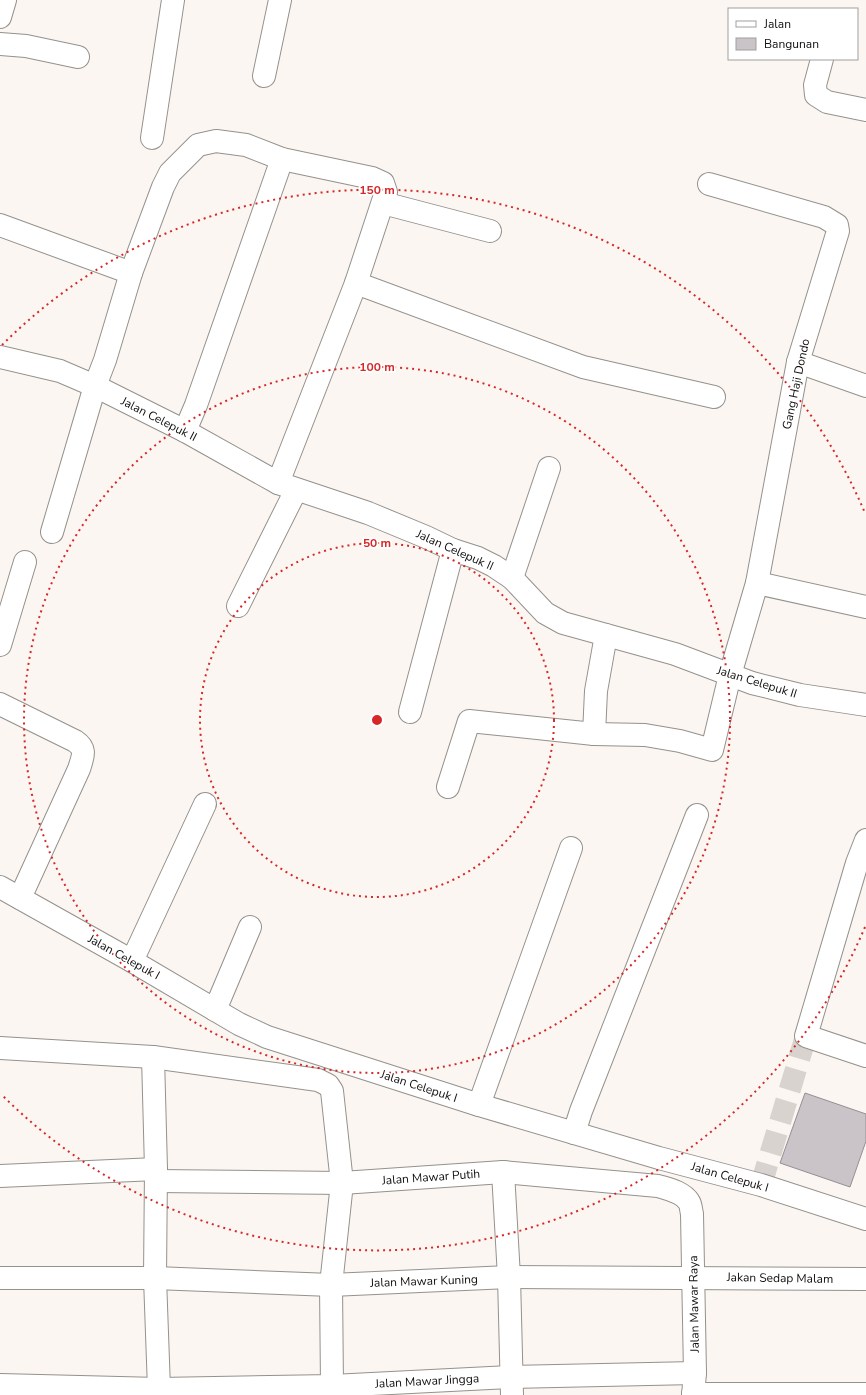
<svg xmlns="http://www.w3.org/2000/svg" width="866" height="1395" font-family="'Nunito Sans',sans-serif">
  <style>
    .building { fill: #cac4c9; stroke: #948f94 }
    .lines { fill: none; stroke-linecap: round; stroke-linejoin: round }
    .minor-tunnel { stroke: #d8d3cf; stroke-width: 22; stroke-dasharray: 22 11; stroke-linecap: butt }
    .minor-casing { stroke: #95918c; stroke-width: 24 }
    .minor { stroke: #fff; stroke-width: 22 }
    .ring { fill: none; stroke: #d62828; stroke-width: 2; stroke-dasharray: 2 4 }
    .labels { text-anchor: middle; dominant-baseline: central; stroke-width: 3.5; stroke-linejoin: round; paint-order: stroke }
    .street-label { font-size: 12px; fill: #100e0d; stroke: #fff }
    .centre { fill: #d62828; stroke: #fff; stroke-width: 2 }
    .ring-label { font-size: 12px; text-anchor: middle; font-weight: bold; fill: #d62828; stroke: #fff; stroke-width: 3.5; stroke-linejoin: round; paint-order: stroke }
  </style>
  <rect width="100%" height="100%" fill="#fbf6f1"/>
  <polygon class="building" points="805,1093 866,1114 866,1141 850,1187 780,1163"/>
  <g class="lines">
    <polyline class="minor-tunnel" points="761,1185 806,1036"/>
    <defs>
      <g id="minor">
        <polyline points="0,17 5,0"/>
        <polyline points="0,44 26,46 78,57"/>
        <polyline points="822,59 815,85 816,95 827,102 866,110"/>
        <polyline points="264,76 280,0"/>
        <polyline points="152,138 173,0"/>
        <polyline points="383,203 490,231"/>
        <polyline points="0,225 131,273"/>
        <polyline points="356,283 583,367 714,397"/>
        <polyline points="0,357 60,371 95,386 185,431 278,483 368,513 426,537 453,550 478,558 494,566 512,578 545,613 563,623 675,654 752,683 800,695 866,705"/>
        <polyline points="798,362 866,386"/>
        <polyline points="185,431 196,405 282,159"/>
        <polyline points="52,532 95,386 105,360 131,273 163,187 170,173 198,145 216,141 246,145 282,159 372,178 383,183 386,192 356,283 278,483"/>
        <polyline points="512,578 549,468"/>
        <polyline points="757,583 866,607"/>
        <polyline points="238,606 296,490"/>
        <polyline points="0,645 25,562"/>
        <path d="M0,704L75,741C87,749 83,756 79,769L20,898"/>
        <polyline points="410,712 453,550"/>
        <polyline points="594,734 645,735 680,741 712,750 730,675 757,583 798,362 838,231 837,225 824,217 709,184"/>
        <polyline points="448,787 469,721 594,734 596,691 606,635"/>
        <polyline points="866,840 857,863 806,1036 866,1056"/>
        <polyline points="0,887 132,961 239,1024 267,1037 479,1105 659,1158 761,1185 866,1219"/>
        <polyline points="132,961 205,804"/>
        <polyline points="215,1010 250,927"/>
        <polyline points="0,1048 153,1057 318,1080 328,1085 332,1091 342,1183 331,1285 332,1386"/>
        <polyline points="153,1057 156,1169 155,1278 159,1389"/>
        <polyline points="479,1105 571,848"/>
        <polyline points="574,1133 581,1111 697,815"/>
        <polyline points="503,1172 509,1277 512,1395"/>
        <polyline points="0,1176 156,1169"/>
        <path d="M156,1181L342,1183L503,1172L658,1186C668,1189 683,1192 689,1202C691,1205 691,1210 692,1214L695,1373L693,1395"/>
        <polyline points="0,1278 155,1278 331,1285 509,1277 866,1279"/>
        <polyline points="0,1385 159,1389 332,1386 510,1377 695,1373"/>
        <polyline points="693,1394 866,1394"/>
      </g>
    </defs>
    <use href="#minor" class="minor-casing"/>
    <use href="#minor" class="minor"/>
  </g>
  <g class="ring">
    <circle cx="377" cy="720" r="177"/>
    <circle cx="377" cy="720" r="353"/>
    <path d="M865 927A530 530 0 0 1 2 1095M2 345A530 530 0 0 1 865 513"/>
  </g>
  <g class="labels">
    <g class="street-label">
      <text transform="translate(796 384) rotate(-78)">Gang Haji Dondo</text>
      <text transform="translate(159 419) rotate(27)">Jalan Celepuk II</text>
      <text transform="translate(455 550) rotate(24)">Jalan Celepuk II</text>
      <text transform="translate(757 682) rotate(17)">Jalan Celepuk II</text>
      <text transform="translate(124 957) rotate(29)">Jalan Celepuk I</text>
      <text transform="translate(419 1086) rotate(18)">Jalan Celepuk I</text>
      <text transform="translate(431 1177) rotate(-4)">Jalan Mawar Putih</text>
      <text transform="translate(730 1177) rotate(16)">Jalan Celepuk I</text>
      <text transform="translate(780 1278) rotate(1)">Jakan Sedap Malam</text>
      <text transform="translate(424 1281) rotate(-2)">Jalan Mawar Kuning</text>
      <text transform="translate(694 1304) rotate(-91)">Jalan Mawar Raya</text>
      <text transform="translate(427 1381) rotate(-3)">Jalan Mawar Jingga</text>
    </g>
  </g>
  <circle cx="377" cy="720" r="6" class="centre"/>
  <g class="ring-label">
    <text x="377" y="194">150 m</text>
    <text x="377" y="371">100 m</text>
    <text x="377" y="547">50 m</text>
  </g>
  <rect x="728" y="8" width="130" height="52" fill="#ffffff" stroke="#9f9f9e"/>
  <rect x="736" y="21" width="20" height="6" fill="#ffffff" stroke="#9f9f9e"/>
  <text x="764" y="28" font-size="12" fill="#100e0d">Jalan</text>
  <rect x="736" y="38" width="20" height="12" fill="#cac4c9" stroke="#9f9f9e"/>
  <text x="764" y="48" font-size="12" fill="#100e0d">Bangunan</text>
</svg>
